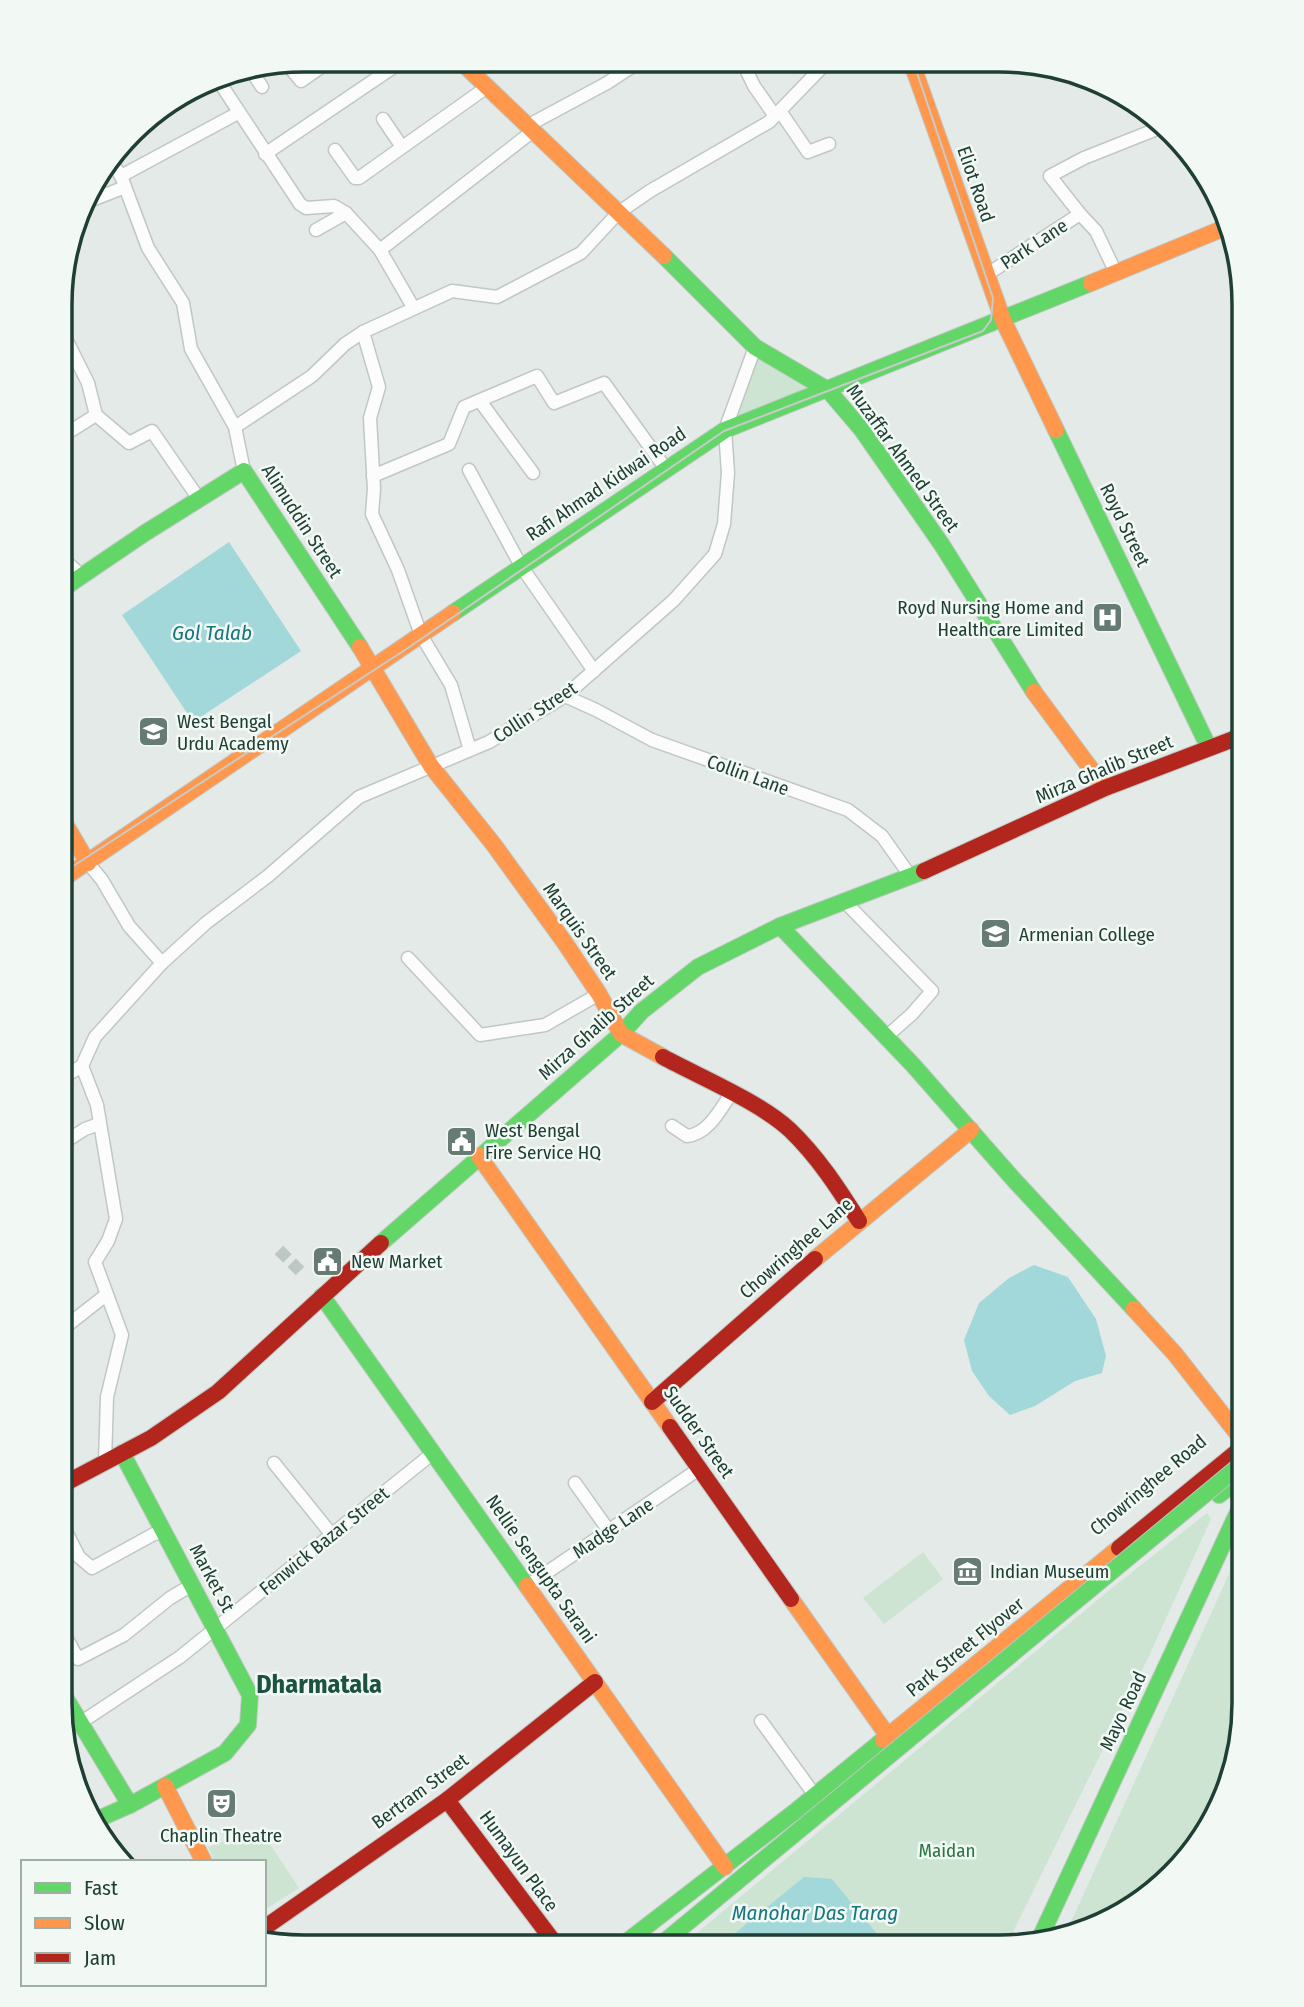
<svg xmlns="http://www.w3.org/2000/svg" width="1304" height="2007" font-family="'Fira Sans Condensed',sans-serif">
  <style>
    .green { fill: #cce4d1 }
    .water { fill: #a2d8da }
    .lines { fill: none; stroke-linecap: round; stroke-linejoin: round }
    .street-tunnel { stroke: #bdc8c3; stroke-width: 12; stroke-dasharray: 12 6; stroke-linecap: butt }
    .street-casing { stroke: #c1c7c4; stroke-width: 15 }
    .fast-casing { stroke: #bfc8c4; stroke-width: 18 }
    .slow-casing { stroke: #bfc8c4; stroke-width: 18 }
    .jam-casing { stroke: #bfc8c4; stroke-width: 18 }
    .street { stroke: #fbfcfb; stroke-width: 12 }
    .fast { stroke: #63d668; stroke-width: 16 }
    .slow { stroke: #ff974d; stroke-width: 16 }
    .jam { stroke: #b3261e; stroke-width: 16 }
    .tram { stroke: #c6cbc9; stroke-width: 2 }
    .fast-bridge-casing { stroke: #bcc6c2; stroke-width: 18; stroke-linecap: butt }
    .fast-bridge { stroke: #63d668; stroke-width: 16 }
    .labels { text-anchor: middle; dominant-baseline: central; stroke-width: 5; stroke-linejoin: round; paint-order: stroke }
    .street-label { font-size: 19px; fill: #203f34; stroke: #f2f9f5 }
    .poi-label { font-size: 19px; fill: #203f34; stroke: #f2f9f5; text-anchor: start }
    .park-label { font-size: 19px; fill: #287840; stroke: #f2f9f5 }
    .water-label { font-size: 21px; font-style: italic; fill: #16767e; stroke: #f2f9f5 }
    .district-label { font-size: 26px; font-weight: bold; fill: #1b5240; stroke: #f2f9f5 }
    .rim { fill: none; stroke: #203f34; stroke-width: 3.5 }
  </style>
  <rect width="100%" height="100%" fill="#e4eae7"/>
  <g class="green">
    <polygon points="758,357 818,389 732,422"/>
    <polygon points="1207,1513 1211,1519 1148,1658 1006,1946 680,1947 1112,1588"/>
    <polygon points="1244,1541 1244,1720 1203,1839 1149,1897 1094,1929 1065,1935"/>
    <polygon points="923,1552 943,1579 884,1624 863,1598"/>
    <polygon points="260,1829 299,1888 264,1910 264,1862 215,1862 208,1847"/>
  </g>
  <g class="water">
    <polygon points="229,542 301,651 193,722 122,615"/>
    <polygon points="1034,1265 1068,1277 1096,1319 1106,1356 1102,1373 1075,1381 1035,1406 1010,1415 989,1396 972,1371 964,1340 979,1303 1009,1278"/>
    <polygon points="804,1877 832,1879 881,1939 881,1947 718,1947"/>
  </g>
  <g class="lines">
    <polyline class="street-tunnel" points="279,1250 300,1271"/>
    <defs>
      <g id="street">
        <polyline points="742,61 754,86 775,116"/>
        <polyline points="286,63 301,81 331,60"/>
        <polyline points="251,70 262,87"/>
        <polyline points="216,77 300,204 306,208 334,206 346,213 380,250 413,307"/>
        <polyline points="780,111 808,152 829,144"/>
        <polyline points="383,119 402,147"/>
        <polyline points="527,126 607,83 642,60"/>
        <polyline points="335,150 355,178 359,178 487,87"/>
        <polyline points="265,154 404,60"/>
        <polyline points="111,161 121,176 148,248 183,303 191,349 235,427 244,471"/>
        <polyline points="121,176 238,113"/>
        <polyline points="1220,203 1227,227"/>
        <polyline points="82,204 125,187"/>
        <polyline points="1080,214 1096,231 1116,273"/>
        <polyline points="316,230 346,213"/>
        <polyline points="380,250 533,131"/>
        <polyline points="986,275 1080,214 1050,176 1084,158 1162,127"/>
        <polyline points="61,329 88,383 96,415 129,443 152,431 199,499"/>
        <polyline points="363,332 379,387 370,418 374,489 372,514 398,570 421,635 451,685 470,750"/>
        <polyline points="480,401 533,473"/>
        <polyline points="235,427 312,376 345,344 363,332 452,291 497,297 581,253 618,213 650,191 769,122 828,61"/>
        <polyline points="61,437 96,415"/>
        <polyline points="469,470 521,566 594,671"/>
        <polyline points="373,476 449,444 464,407 537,376 554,403 604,383 666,469"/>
        <polyline points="61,557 82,576"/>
        <polyline points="565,696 596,710 652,740 848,810 882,836 911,877"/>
        <polyline points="88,863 102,880 129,926 162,963"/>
        <polyline points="845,902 932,991 912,1014 886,1037"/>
        <polyline points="408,958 480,1035 545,1025 599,994"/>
        <polyline points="82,1066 95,1037 162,963 206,923 268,876 359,797 489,742 565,696 674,600 715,554 724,524 728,473 725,430 755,347"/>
        <polyline points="82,1066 97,1105 116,1219 108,1241 95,1262 122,1335 107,1397 105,1462"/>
        <polyline points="60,1079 82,1066"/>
        <path d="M672,1126L687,1136C708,1134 720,1110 731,1094"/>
        <polyline points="60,1145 85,1129 99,1124"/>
        <polyline points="60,1331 106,1295"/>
        <polyline points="1232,1425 1244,1415"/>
        <polyline points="274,1463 332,1535"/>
        <polyline points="575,1483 609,1531"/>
        <polyline points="60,1520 79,1557 92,1568 154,1534 164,1532"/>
        <polyline points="527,1586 699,1469"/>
        <polyline points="60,1626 78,1659 124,1635 170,1598 192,1585"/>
        <polyline points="761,1721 811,1790"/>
        <polyline points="80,1723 180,1657 433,1453"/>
      </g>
      <g id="fast">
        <polyline points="664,256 755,347 828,390 862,430 942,545 1034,692"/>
        <polyline points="1056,430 1209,748"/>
        <polyline points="61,590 145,533 244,471 360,647"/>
        <polyline points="453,613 725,430 1091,283"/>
        <polyline points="780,926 913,1065 1015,1181 1134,1309"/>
        <polyline points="381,1243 621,1034 642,1011 698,967 780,926 924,871"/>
        <polyline points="322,1296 527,1586"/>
        <polyline points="1219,1495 1244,1476"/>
        <polyline points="60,1689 130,1805"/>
        <polyline points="96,1820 130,1805 225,1753 248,1725 250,1695 122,1453"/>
        <polyline points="1039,1940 1244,1499"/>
        <polyline points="621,1946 797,1810 883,1740"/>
        <polyline points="658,1947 809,1822"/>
      </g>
      <g id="slow">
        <polyline points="459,60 664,256"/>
        <polyline points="911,61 1003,320 1056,430"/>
        <polyline points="1091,283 1229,226"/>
        <polyline points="360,647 431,766 494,845 565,943 599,994 621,1034 663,1057"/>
        <polyline points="1034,692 1105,788"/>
        <polyline points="61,817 88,863"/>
        <polyline points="61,880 453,613"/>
        <polyline points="479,1156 670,1427"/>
        <polyline points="815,1259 971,1130"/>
        <polyline points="1134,1309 1175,1354 1244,1442"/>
        <polyline points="527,1586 725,1867"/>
        <polyline points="791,1599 885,1732"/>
        <polyline points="883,1740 1119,1548"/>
        <polyline points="165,1786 204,1862"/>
      </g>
      <g id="jam">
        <polyline points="924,871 1105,788 1244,735"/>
        <path d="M663,1057C700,1077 760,1102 790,1130C818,1157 838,1188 859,1221"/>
        <polyline points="652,1402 815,1259"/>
        <polyline points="670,1427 791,1599"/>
        <polyline points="60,1486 151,1438 218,1392 381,1243"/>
        <polyline points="1119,1548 1244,1446"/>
        <polyline points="447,1800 557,1946"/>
        <polyline points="264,1928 447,1800 595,1682"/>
      </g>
    </defs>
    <use href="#street" class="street-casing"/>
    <use href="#fast" class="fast-casing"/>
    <use href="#slow" class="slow-casing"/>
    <use href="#jam" class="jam-casing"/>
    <use href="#street" class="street"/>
    <use href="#fast" class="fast"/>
    <use href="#slow" class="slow"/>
    <use href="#jam" class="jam"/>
    <polyline class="tram" points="61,874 408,648 724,431 983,331 991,320 993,298 913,61"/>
    <defs>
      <polyline id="fast-bridge" points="809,1822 1244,1462"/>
    </defs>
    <use href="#fast-bridge" class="fast-bridge-casing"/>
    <use href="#fast-bridge" class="fast-bridge"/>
  </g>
  <defs>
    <symbol id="hospital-square" viewBox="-11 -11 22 22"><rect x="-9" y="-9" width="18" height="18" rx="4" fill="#657b73" stroke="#f2f9f5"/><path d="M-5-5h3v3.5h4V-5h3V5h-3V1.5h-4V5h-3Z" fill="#fff"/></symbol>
    <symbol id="university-square" viewBox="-11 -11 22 22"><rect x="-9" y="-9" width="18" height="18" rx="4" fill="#657b73" stroke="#f2f9f5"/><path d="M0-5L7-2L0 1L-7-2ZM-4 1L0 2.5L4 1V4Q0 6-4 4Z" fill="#fff"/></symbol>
    <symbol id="civic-square" viewBox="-11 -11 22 22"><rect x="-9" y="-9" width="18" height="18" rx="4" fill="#657b73" stroke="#f2f9f5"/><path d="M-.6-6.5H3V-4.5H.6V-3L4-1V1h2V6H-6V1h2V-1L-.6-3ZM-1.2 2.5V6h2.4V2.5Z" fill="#fff"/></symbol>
    <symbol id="museum-square" viewBox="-11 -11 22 22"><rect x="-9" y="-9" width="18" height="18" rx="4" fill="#657b73" stroke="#f2f9f5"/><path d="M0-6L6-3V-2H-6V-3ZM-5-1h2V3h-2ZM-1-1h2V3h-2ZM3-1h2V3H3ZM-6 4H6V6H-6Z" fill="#fff"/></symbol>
    <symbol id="theatre-square" viewBox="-11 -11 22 22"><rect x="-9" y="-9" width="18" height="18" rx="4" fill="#657b73" stroke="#f2f9f5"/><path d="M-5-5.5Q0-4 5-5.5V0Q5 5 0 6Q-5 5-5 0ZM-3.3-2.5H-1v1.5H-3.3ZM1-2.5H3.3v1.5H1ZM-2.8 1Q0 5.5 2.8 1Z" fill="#fff"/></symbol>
  </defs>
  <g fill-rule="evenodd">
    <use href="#hospital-square" x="1090" y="600" width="35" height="35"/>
    <use href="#university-square" x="136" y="714" width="35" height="35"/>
    <use href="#university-square" x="978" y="916" width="35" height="35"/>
    <use href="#civic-square" x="444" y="1124" width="35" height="35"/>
    <use href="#civic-square" x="310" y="1244" width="35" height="35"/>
    <use href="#museum-square" x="950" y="1554" width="35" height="35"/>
    <use href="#theatre-square" x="204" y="1786" width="35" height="35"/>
  </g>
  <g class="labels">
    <g class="street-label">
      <text transform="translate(976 184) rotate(71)">Eliot Road</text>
      <text transform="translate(1034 244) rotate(-33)">Park Lane</text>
      <text transform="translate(903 458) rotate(54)">Muzaffar Ahmed Street</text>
      <text transform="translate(606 484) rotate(-34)">Rafi Ahmad Kidwai Road</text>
      <text transform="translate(302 521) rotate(57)">Alimuddin Street</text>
      <text transform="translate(1125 525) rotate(64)">Royd Street</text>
      <text transform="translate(535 712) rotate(-33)">Collin Street</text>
      <text transform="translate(1104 769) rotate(-23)">Mirza Ghalib Street</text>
      <text transform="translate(748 775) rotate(20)">Collin Lane</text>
      <text transform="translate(580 931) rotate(55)">Marquis Street</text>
      <text transform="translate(596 1027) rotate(-42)">Mirza Ghalib Street</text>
      <text transform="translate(796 1248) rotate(-41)">Chowringhee Lane</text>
      <text transform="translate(699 1432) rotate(55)">Sudder Street</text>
      <text transform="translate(1148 1485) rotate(-40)">Chowringhee Road</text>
      <text transform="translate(613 1528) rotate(-34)">Madge Lane</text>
      <text transform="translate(324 1541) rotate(-39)">Fenwick Bazar Street</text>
      <text transform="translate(541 1569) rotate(55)">Nellie Sengupta Sarani</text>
      <text transform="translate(212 1578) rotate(62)">Market St</text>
      <text transform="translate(965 1647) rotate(-39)">Park Street Flyover</text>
      <text transform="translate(1123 1711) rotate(-65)">Mayo Road</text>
      <text transform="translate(420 1791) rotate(-36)">Bertram Street</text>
      <text transform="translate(519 1861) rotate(54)">Humayun Place</text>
    </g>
    <g class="poi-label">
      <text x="1084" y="607" text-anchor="end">Royd Nursing Home and<tspan x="1084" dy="22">Healthcare Limited</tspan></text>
      <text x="177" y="721">West Bengal<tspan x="177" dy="22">Urdu Academy</tspan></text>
      <text x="1019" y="934">Armenian College</text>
      <text x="485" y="1130">West Bengal<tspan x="485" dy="22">Fire Service HQ</tspan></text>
      <text x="351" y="1261">New Market</text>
      <text x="990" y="1571">Indian Museum</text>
      <text x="221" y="1835" text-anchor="middle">Chaplin Theatre</text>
    </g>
    <g class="park-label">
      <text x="947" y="1850">Maidan</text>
    </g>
    <g class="water-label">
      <text x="212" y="633">Gol Talab</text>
      <text x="815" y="1913">Manohar Das Tarag</text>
    </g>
    <g class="district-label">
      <text x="319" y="1684">Dharmatala</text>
    </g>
  </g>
  <path d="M0 0H1304V2007H0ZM304 72H1000A232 232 0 0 1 1232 304V1703A232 232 0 0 1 1000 1935H304A232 232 0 0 1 72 1703V304A232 232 0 0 1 304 72Z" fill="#f2f9f5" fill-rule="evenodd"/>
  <path class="rim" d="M304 72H1000A232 232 0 0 1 1232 304V1703A232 232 0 0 1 1000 1935H304A232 232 0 0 1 72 1703V304A232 232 0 0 1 304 72Z"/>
  <rect x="21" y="1860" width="245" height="126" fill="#f2f9f5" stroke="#9eafa8" stroke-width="2"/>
  <rect x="35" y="1883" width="35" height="10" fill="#63d668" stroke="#9eafa8" stroke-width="2"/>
  <text x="84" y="1895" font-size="21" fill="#203f34">Fast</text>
  <rect x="35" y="1918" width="35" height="10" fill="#ff974d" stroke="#9eafa8" stroke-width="2"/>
  <text x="84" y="1930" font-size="21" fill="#203f34">Slow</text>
  <rect x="35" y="1953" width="35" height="10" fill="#b3261e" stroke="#9eafa8" stroke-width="2"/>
  <text x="84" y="1965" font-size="21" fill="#203f34">Jam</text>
</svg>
